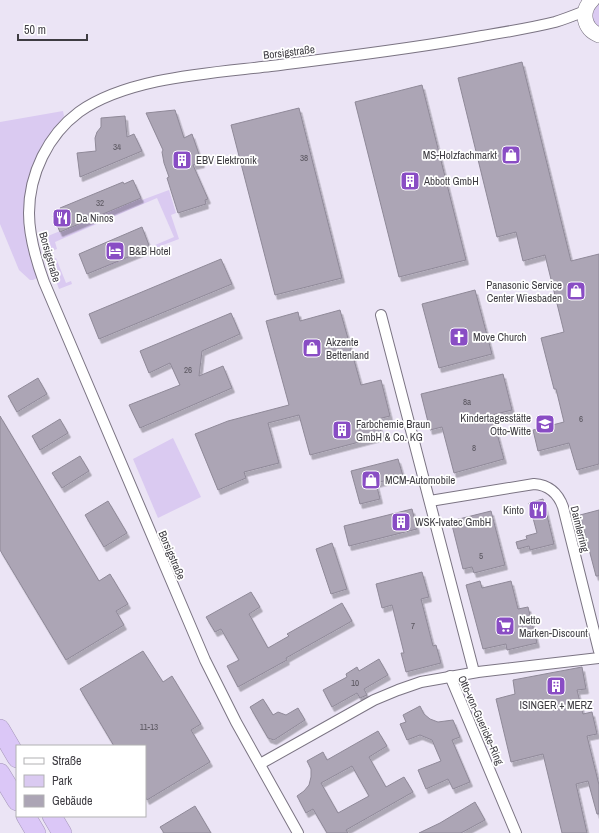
<svg xmlns="http://www.w3.org/2000/svg" width="599" height="833" font-family="'Archivo Narrow',sans-serif">
  <style>
    .green { fill: #dacaf1 }
    .building { fill: #aca5b5; stroke: #8f8998; fill-rule: evenodd; filter: url(#shadow) }
    .lines { fill: none; stroke-linecap: round; stroke-linejoin: round }
    .street-casing { stroke: #7b7483; stroke-width: 12 }
    .secondary-casing { stroke: #7b7483; stroke-width: 16 }
    .highway-casing { stroke: #a496b8; stroke-width: 20 }
    .street { stroke: #fff; stroke-width: 10 }
    .secondary { stroke: #fff; stroke-width: 15 }
    .highway { stroke: #dbc7f7; stroke-width: 19 }
    .labels { text-anchor: middle; dominant-baseline: central; stroke-width: 3.5; stroke-linejoin: round; paint-order: stroke }
    .number-label { font-size: 9px; fill: #5a565f }
    .street-label { font-size: 11px; fill: #3e3c42; stroke: #fff }
    .poi-label { font-size: 11px; fill: #3e3c42; stroke: #fff; text-anchor: start }
  </style>
  <defs>
    <filter id="shadow"><feDropShadow dx="2.5" dy="4.5" stdDeviation="0" flood-color="#0004"/></filter>
  </defs>
  <rect width="100%" height="100%" fill="#ebe4f5"/>
  <g class="green">
    <polygon points="599,1 599,28 593,23 591,10"/>
    <polygon points="63,111 64,116 40,150 25,230 30,255 37,278 33,280 30,280 19,270 0,224 0,122"/>
    <polygon points="169,190 176,213 171,215 179,239 87,274 174,237 157,198 55,242 57,249 46,253 43,238 141,198 142,200"/>
    <polygon points="56,258 66,283 71,281 72,284 59,289 49,261"/>
    <polygon points="173,438 201,497 158,518 133,459"/>
  </g>
  <g class="building">
    <polygon points="522,62 571,261 599,254 599,464 577,470 569,443 538,451 533,430 564,422 556,389 554,389 541,338 564,332 545,255 523,261 516,232 497,237 458,78"/>
    <polygon points="422,85 466,260 399,277 355,102"/>
    <polygon points="299,108 342,278 275,295 231,125"/>
    <polygon points="175,110 184,138 192,134 202,163 193,165 208,199 205,200 206,204 178,213 167,178 169,177 164,163 162,152 163,150 146,113"/>
    <polygon points="125,116 127,137 134,134 142,151 80,177 77,153 96,151 95,138 97,132 101,127 101,118"/>
    <polygon points="133,180 141,198 60,232 53,216 62,212 60,208 123,182 124,184"/>
    <polygon points="142,227 150,248 87,274 79,254"/>
    <polygon points="221,259 232,284 99,339 89,314"/>
    <polygon points="475,290 492,354 439,368 422,304"/>
    <polygon points="340,310 361,385 381,380 390,416 378,419 382,436 310,455 299,415 268,423 279,463 244,472 246,478 218,490 195,434 228,421 289,405 266,321 298,312 300,321"/>
    <polygon points="231,313 240,334 202,351 199,376 223,366 232,388 140,428 129,405 180,385 170,363 149,373 140,351"/>
    <polygon points="503,374 512,410 492,415 504,459 454,473 442,427 430,430 421,394"/>
    <polygon points="38,378 47,394 17,412 8,396"/>
    <polygon points="0,416 99,581 110,574 128,604 116,611 124,625 66,660 0,550"/>
    <polygon points="60,419 68,433 40,450 32,436"/>
    <polygon points="80,456 89,471 62,488 52,473"/>
    <polygon points="398,459 403,476 376,483 380,499 360,504 351,471"/>
    <polygon points="543,499 554,544 530,550 529,546 518,549 516,542 527,539 526,536 537,533 529,503"/>
    <polygon points="108,501 127,533 104,547 85,515"/>
    <polygon points="412,509 417,529 349,546 344,526"/>
    <polygon points="599,510 599,576 596,576 580,515"/>
    <polygon points="491,511 505,565 474,573 472,567 463,569 451,521"/>
    <polygon points="332,543 347,589 331,594 316,549"/>
    <polygon points="422,572 429,597 421,599 433,646 436,645 441,663 406,672 401,653 404,653 392,605 382,608 376,584"/>
    <polygon points="480,581 482,588 511,581 518,609 528,607 537,643 507,650 506,644 483,649 466,585"/>
    <polygon points="251,592 260,607 249,614 268,648 289,636 287,634 342,603 352,621 286,658 287,660 238,687 227,666 239,660 221,629 215,632 206,617"/>
    <polygon points="143,651 163,682 172,676 201,724 191,730 210,762 147,800 145,796 145,746 114,746 80,689"/>
    <polygon points="379,659 388,675 364,689 367,695 360,698 357,693 332,707 323,690 347,677 346,674 357,667 359,671"/>
    <polygon points="582,667 586,689 577,690 583,714 592,712 597,734 587,736 599,785 599,814 597,814 588,781 576,784 587,833 562,833 543,754 511,762 496,699 515,694 513,680"/>
    <polygon points="263,699 273,715 278,712 286,715 298,708 305,720 274,740 268,738 250,707"/>
    <polygon points="420,706 424,714 430,719 438,722 453,720 460,737 452,740 470,782 453,789 448,779 426,789 418,770 441,761 432,740 420,735 407,740 400,724 406,722 403,715"/>
    <path d="M378,731L387,746L369,757L386,787L404,777L413,792L346,830L348,833H327L313,809L306,813L297,796L304,791L309,785L311,777V769L307,761L323,752L327,760ZM352,766L369,796L338,813L321,783Z"/>
    <polygon points="475,802 485,820 461,833 419,833 440,823"/>
    <polygon points="195,806 211,833 164,833 160,827"/>
  </g>
  <g class="lines">
    <defs>
      <g id="street">
        <polyline points="381,315 474,672"/>
        <path d="M430,501L534,484C549,485 558,493 563,507L599,651"/>
        <polyline points="450,676 516,833"/>
        <polyline points="260,764 374,700 398,690 421,682 478,672 599,658"/>
        <path d="M298,833L236,722L205,660L44,282C36,260 29,237 29,213C29,174 48,135 79,112C128,77 213,73 271,66C341,57 412,49 482,36C506,32 531,28 555,22C565,19 575,15 585,11"/>
      </g>
      <path id="secondary" d="M592,0C580,12 584,29 599,35"/>
      <g id="highway">
        <polyline points="0,729 17,758"/>
        <polyline points="0,773 17,801"/>
        <polyline points="26,816 36,833"/>
        <polyline points="52,816 62,833"/>
      </g>
    </defs>
    <use href="#street" class="street-casing"/>
    <use href="#secondary" class="secondary-casing"/>
    <use href="#highway" class="highway-casing"/>
    <use href="#street" class="street"/>
    <use href="#secondary" class="secondary"/>
    <use href="#highway" class="highway"/>
  </g>
  <defs>
    <symbol id="shop-square" viewBox="-11 -11 22 22"><rect x="-9" y="-9" width="18" height="18" rx="4" fill="#894dc4" stroke="#fff"/><path d="M-5-2.5h2.3a2.7 3.5 0 0 1 5.4 0H5L5.5 6h-11ZM-1.5-2.5h3a1.5 2.3 0 0 0-3 0Z" fill="#fff"/></symbol>
    <symbol id="building-square" viewBox="-11 -11 22 22"><rect x="-9" y="-9" width="18" height="18" rx="4" fill="#894dc4" stroke="#fff"/><path d="M-4-6H4V6H1V3H-1V6H-4ZM-2.5-4.3h1.7v1.8h-1.7ZM.8-4.3h1.7v1.8H.8ZM-2.5-1h1.7V.8h-1.7ZM.8-1h1.7V.8H.8Z" fill="#fff"/></symbol>
    <symbol id="restaurant-square" viewBox="-11 -11 22 22"><rect x="-9" y="-9" width="18" height="18" rx="4" fill="#894dc4" stroke="#fff"/><path d="M-5-6h1v4h1v-4h1v4h1v-4h1v5L-1.5 .5V6h-2V.5L-5-1ZM5-6V6H3V1.5H1.5Q1.5-4 5-6Z" fill="#fff"/></symbol>
    <symbol id="hotel-square" viewBox="-11 -11 22 22"><rect x="-9" y="-9" width="18" height="18" rx="4" fill="#894dc4" stroke="#fff"/><path d="M-6-4.5h1.5V1H6V5H4.5V3h-9V5H-6ZM-4 0a1.8 1.8 0 1 1 3.6 0ZM.5 0V-2.5h3Q6-2.5 6 0Z" fill="#fff"/></symbol>
    <symbol id="church-square" viewBox="-11 -11 22 22"><rect x="-9" y="-9" width="18" height="18" rx="4" fill="#894dc4" stroke="#fff"/><path d="M-1.2-6h2.4v3.5h3.3v2.4h-3.3V6h-2.4V-.1h-3.3v-2.4h3.3Z" fill="#fff"/></symbol>
    <symbol id="school-square" viewBox="-11 -11 22 22"><rect x="-9" y="-9" width="18" height="18" rx="4" fill="#894dc4" stroke="#fff"/><path d="M0-5L7-2L0 1L-7-2ZM-4 1L0 2.5L4 1V4Q0 6-4 4Z" fill="#fff"/></symbol>
    <symbol id="supermarket-square" viewBox="-11 -11 22 22"><rect x="-9" y="-9" width="18" height="18" rx="4" fill="#894dc4" stroke="#fff"/><path d="M-6-5.5h2.5l.6 2H6L4.5 2H-2.5L-4.4-4H-6ZM-1.5 3.2a1.3 1.3 0 1 0 .1 0ZM3 3.2a1.3 1.3 0 1 0 .1 0Z" fill="#fff"/></symbol>
  </defs>
  <g fill-rule="evenodd">
    <use href="#shop-square" x="500" y="144" width="22" height="22"/>
    <use href="#building-square" x="171" y="149" width="22" height="22"/>
    <use href="#building-square" x="399" y="170" width="22" height="22"/>
    <use href="#restaurant-square" x="51" y="207" width="22" height="22"/>
    <use href="#hotel-square" x="104" y="240" width="22" height="22"/>
    <use href="#shop-square" x="565" y="280" width="22" height="22"/>
    <use href="#church-square" x="448" y="326" width="22" height="22"/>
    <use href="#shop-square" x="301" y="337" width="22" height="22"/>
    <use href="#school-square" x="534" y="413" width="22" height="22"/>
    <use href="#building-square" x="331" y="419" width="22" height="22"/>
    <use href="#shop-square" x="360" y="469" width="22" height="22"/>
    <use href="#restaurant-square" x="527" y="499" width="22" height="22"/>
    <use href="#building-square" x="390" y="511" width="22" height="22"/>
    <use href="#supermarket-square" x="494" y="615" width="22" height="22"/>
    <use href="#building-square" x="545" y="675" width="22" height="22"/>
  </g>
  <g class="labels">
    <g class="number-label">
      <text x="117" y="147">34</text>
      <text x="304" y="158">38</text>
      <text x="100" y="203">32</text>
      <text x="188" y="370">26</text>
      <text x="467" y="402">8a</text>
      <text x="581" y="419">6</text>
      <text x="474" y="448">8</text>
      <text x="481" y="556">5</text>
      <text x="413" y="626">7</text>
      <text x="355" y="683">10</text>
      <text x="149" y="727">11-13</text>
    </g>
    <g class="street-label">
      <text transform="translate(289 52) rotate(-7)">Borsigstraße</text>
      <text transform="translate(50 257) rotate(74)">Borsigstraße</text>
      <text transform="translate(580 529) rotate(76)">Daimlerring</text>
      <text transform="translate(172 555) rotate(67)">Borsigstraße</text>
      <text transform="translate(481 720) rotate(66)">Otto-von-Guericke-Ring</text>
    </g>
    <g class="poi-label">
      <text x="497" y="155" text-anchor="end">MS-Holzfachmarkt</text>
      <text x="196" y="160">EBV Elektronik</text>
      <text x="424" y="181">Abbott GmbH</text>
      <text x="76" y="218">Da Ninos</text>
      <text x="129" y="251">B&amp;B Hotel</text>
      <text x="562" y="285" text-anchor="end">Panasonic Service<tspan x="562" dy="13">Center Wiesbaden</tspan></text>
      <text x="473" y="337">Move Church</text>
      <text x="326" y="342">Akzente<tspan x="326" dy="13">Bettenland</tspan></text>
      <text x="531" y="418" text-anchor="end">Kindertagesstätte<tspan x="531" dy="13">Otto-Witte</tspan></text>
      <text x="356" y="424">Farbchemie Braun<tspan x="356" dy="13">GmbH &amp; Co. KG</tspan></text>
      <text x="385" y="480">MCM-Automobile</text>
      <text x="524" y="510" text-anchor="end">Kinto</text>
      <text x="415" y="522">WSK-Ivatec GmbH</text>
      <text x="519" y="620">Netto<tspan x="519" dy="13">Marken-Discount</tspan></text>
      <text x="556" y="705" text-anchor="middle">ISINGER + MERZ</text>
    </g>
  </g>
  <rect x="16" y="745" width="130" height="72" fill="#ffffff" stroke="#b2b1b3"/>
  <rect x="24" y="758" width="20" height="6" fill="#ffffff" stroke="#b2b1b3"/>
  <text x="52" y="765" font-size="12" fill="#3e3c42">Straße</text>
  <rect x="24" y="775" width="20" height="12" fill="#dacaf1" stroke="#b2b1b3"/>
  <text x="52" y="785" font-size="12" fill="#3e3c42">Park</text>
  <rect x="24" y="795" width="20" height="12" fill="#aca5b5" stroke="#b2b1b3"/>
  <text x="52" y="805" font-size="12" fill="#3e3c42">Gebäude</text>
  <path d="M18 34v6h69v-6" fill="none" stroke="#3e3c42" stroke-width="2"/>
  <text x="24" y="34" font-size="12" fill="#3e3c42" stroke="#ffffff" stroke-width="3" paint-order="stroke">50 m</text>
</svg>
